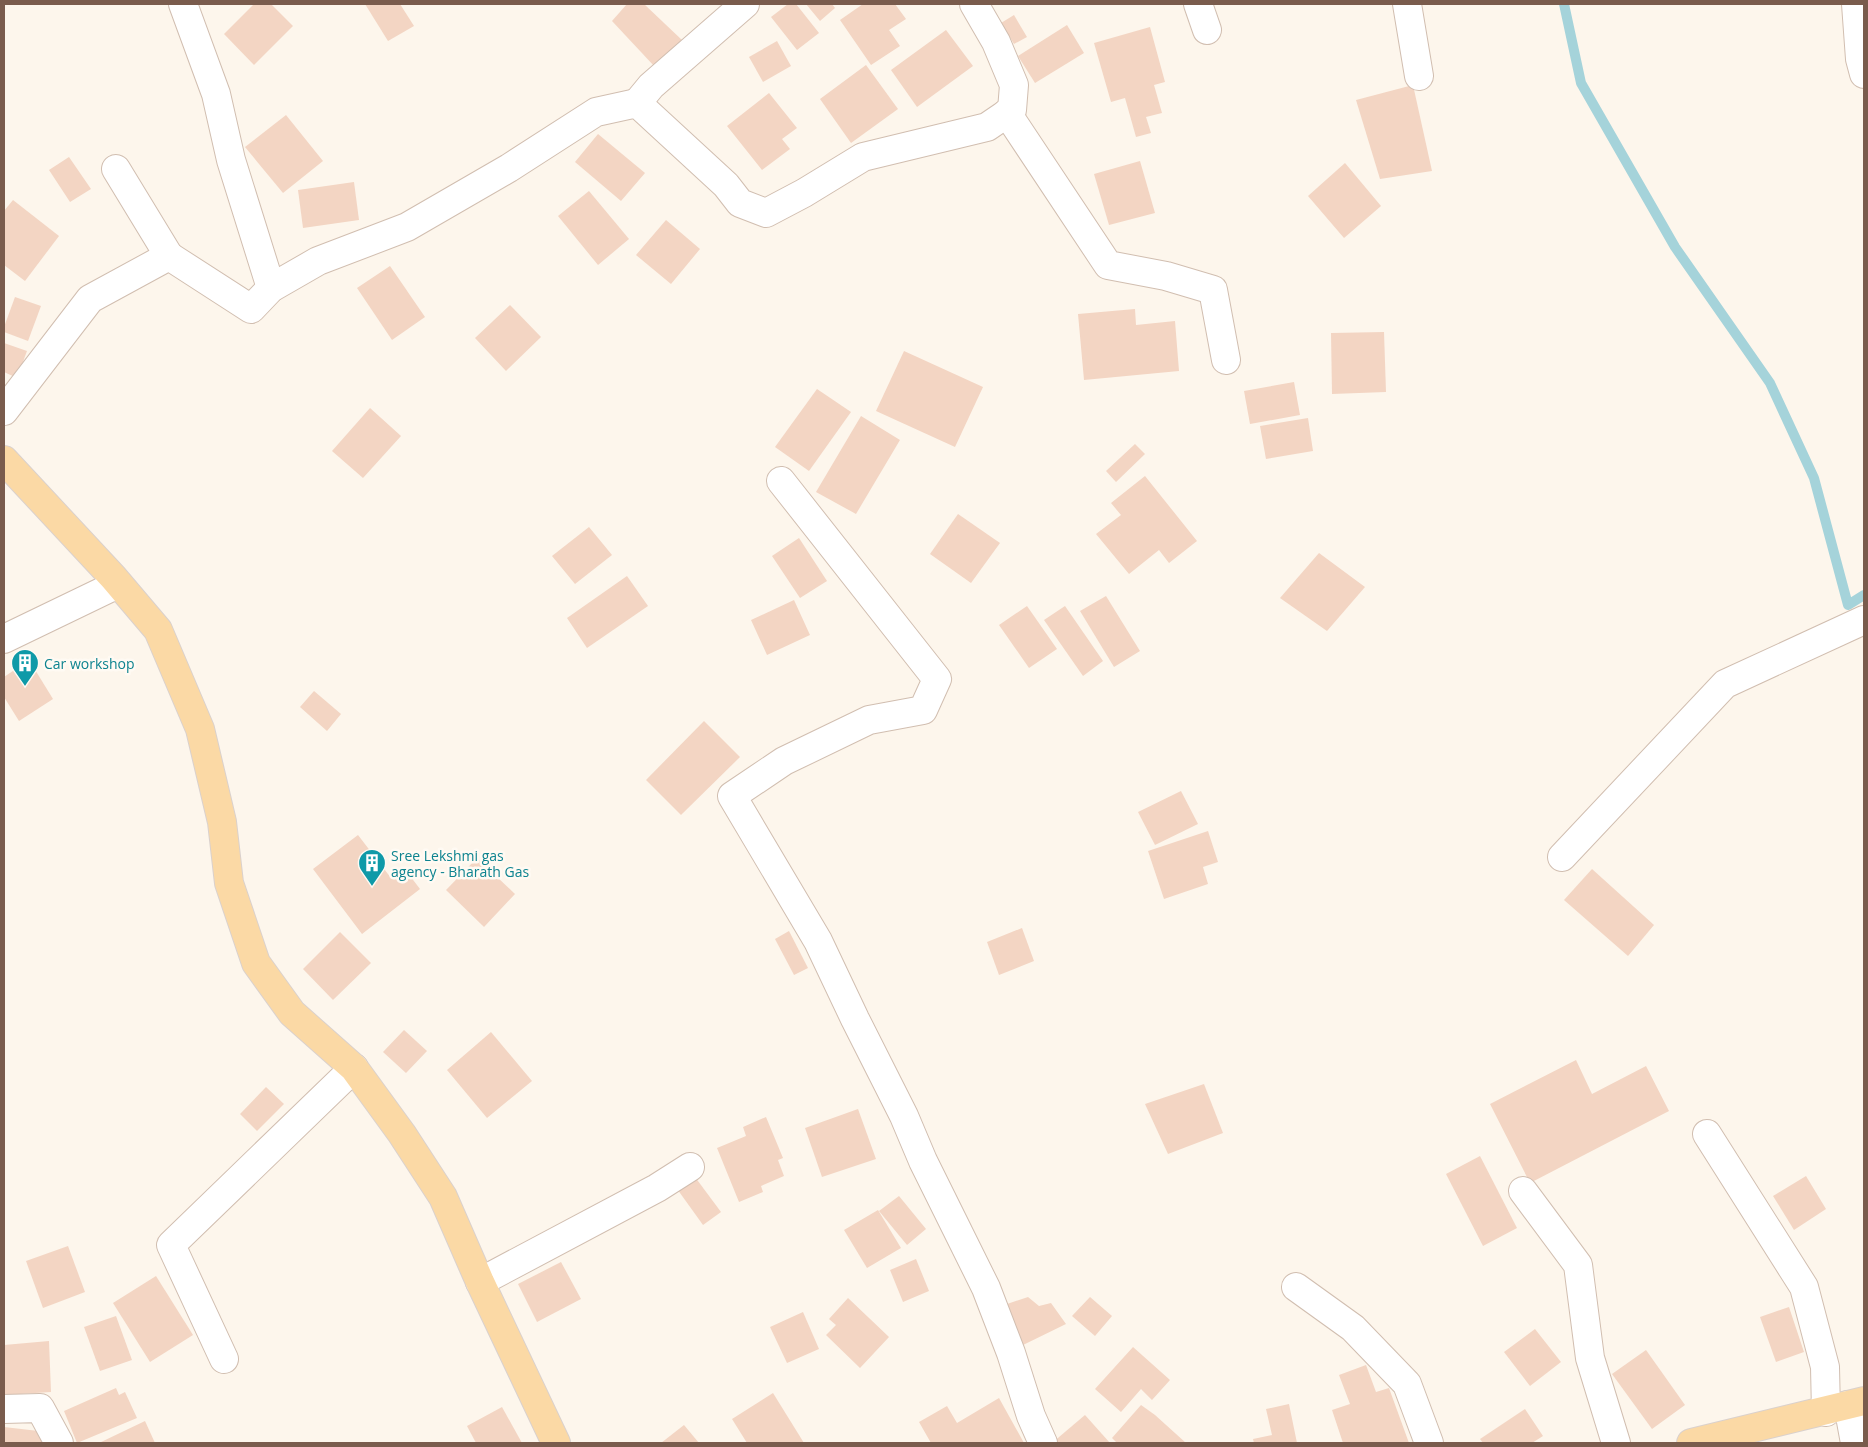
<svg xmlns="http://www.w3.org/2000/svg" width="1868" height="1447" font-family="'Open Sans',sans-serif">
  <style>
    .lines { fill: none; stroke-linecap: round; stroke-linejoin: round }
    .stream { stroke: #a5d3da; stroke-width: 10 }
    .building { fill: #f3d5c3 }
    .minor-casing { stroke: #d1beb0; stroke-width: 30 }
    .major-casing { stroke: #dad1cd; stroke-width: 30 }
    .minor { stroke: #fff; stroke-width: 28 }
    .major { stroke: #fbd9a5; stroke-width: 28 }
    .labels { text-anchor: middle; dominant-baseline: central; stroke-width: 5; stroke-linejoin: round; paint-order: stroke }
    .culture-label { font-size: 14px; fill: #0d838f; stroke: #fffaf3; text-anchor: start }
  </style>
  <rect width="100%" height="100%" fill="#fdf6ec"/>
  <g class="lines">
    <polyline class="stream" points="1564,4 1581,83 1675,247 1770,383 1814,478 1848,605 1864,595"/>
  </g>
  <g class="building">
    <polygon points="254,4 271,4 293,26 254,65 224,34"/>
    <polygon points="365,4 400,4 414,26 388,41"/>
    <polygon points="627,4 644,4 683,41 655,67 612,21"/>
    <polygon points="788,4 796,4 819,33 797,50 771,17"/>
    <polygon points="806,4 832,4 835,8 820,21"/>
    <polygon points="863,4 895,4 906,19 889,30 900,46 871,65 840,20"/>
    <polygon points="1014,15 1027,37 1014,44 1001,23"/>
    <polygon points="1067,25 1084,53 1035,83 1018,56"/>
    <polygon points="1150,27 1165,82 1154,85 1162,113 1146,117 1151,133 1136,137 1125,98 1111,102 1094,43"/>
    <polygon points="946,30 973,66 917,107 891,70"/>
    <polygon points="777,41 791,66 763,82 749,57"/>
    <polygon points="866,65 898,109 851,143 820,99"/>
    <polygon points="1413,85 1432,171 1380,179 1356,100"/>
    <polygon points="769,93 797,128 782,139 790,149 762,170 727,126"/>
    <polygon points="286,115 323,161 283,193 245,147"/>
    <polygon points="598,134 645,173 621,201 575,162"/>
    <polygon points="69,157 91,189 70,202 49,170"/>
    <polygon points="1140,161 1155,213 1109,225 1094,174"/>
    <polygon points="1345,163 1381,206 1344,238 1308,196"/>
    <polygon points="354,182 359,220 303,228 298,190"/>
    <polygon points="589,191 629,239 598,265 558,216"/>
    <polygon points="13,200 59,236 25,281 4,265 4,211"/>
    <polygon points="666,220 700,249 671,284 636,255"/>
    <polygon points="390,266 425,317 392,340 357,288"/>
    <polygon points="15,297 41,306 28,341 4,332 4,327"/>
    <polygon points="510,305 541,337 506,371 475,338"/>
    <polygon points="1135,309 1136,325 1175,321 1179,371 1084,380 1078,314"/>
    <polygon points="1384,332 1386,392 1332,394 1331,333"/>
    <polygon points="4,343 27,351 17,378 4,372"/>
    <polygon points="904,351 983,387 955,447 876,411"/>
    <polygon points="1294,382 1300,415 1250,424 1244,391"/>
    <polygon points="817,389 851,412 809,471 775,447"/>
    <polygon points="370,408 401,436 363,478 332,451"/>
    <polygon points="861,416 900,440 856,514 816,492"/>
    <polygon points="1308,418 1313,451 1266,459 1260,426"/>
    <polygon points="1135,444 1145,454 1116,482 1106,471"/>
    <polygon points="1145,476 1197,541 1169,563 1159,550 1129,574 1096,534 1121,515 1111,503"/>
    <polygon points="958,514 1000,543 971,583 930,554"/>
    <polygon points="589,527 612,555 575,584 552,556"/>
    <polygon points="799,538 827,581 800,598 772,556"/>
    <polygon points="1319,553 1365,587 1327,631 1280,598"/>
    <polygon points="627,576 648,606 587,648 567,618"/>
    <polygon points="1106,596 1140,651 1114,667 1080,611"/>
    <polygon points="794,600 810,635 767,655 751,620"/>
    <polygon points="1027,606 1057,649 1029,668 999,625"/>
    <polygon points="1065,606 1103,661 1083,676 1044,620"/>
    <polygon points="29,660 53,699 19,721 4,697 4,677"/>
    <polygon points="314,691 341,714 327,731 300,707"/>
    <polygon points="704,721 740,757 681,815 646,780"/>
    <polygon points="1181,791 1198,824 1155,845 1138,812"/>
    <polygon points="1208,831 1218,862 1203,867 1208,884 1164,899 1148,851"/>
    <polygon points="358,835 391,878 404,868 420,889 362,934 313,869"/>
    <polygon points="477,858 515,894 484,927 446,890"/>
    <polygon points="1592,869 1654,925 1628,956 1564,900"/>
    <polygon points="1022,928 1034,961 999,975 987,942"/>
    <polygon points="789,931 808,968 794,975 775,939"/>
    <polygon points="340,932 371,963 333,1000 303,969"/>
    <polygon points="404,1030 427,1051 406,1073 383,1052"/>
    <polygon points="491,1032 532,1081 487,1118 447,1070"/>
    <polygon points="1576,1060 1592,1094 1646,1066 1669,1111 1530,1183 1490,1104"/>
    <polygon points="1204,1084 1223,1133 1168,1154 1145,1104"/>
    <polygon points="266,1087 284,1104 257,1131 240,1114"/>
    <polygon points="858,1109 876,1159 822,1177 805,1128"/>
    <polygon points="766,1117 783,1158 778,1160 784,1176 761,1186 763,1192 739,1202 717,1148 746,1136 743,1127"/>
    <polygon points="1480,1156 1517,1228 1483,1246 1446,1174"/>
    <polygon points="692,1173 721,1212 703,1225 675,1186"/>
    <polygon points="1806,1176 1826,1209 1794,1230 1773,1196"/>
    <polygon points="899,1196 926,1229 907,1245 879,1211"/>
    <polygon points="878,1210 901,1248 867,1268 844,1230"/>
    <polygon points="68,1246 85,1292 43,1308 26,1261"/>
    <polygon points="916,1259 929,1291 903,1302 890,1270"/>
    <polygon points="561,1262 581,1299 537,1322 518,1284"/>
    <polygon points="156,1276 193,1335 150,1362 113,1303"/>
    <polygon points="1028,1297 1039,1306 1051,1303 1066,1324 1021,1346 1007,1304"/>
    <polygon points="1090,1297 1112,1316 1095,1336 1072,1316"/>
    <polygon points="848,1298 889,1337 860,1368 826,1335 836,1325 829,1319"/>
    <polygon points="1789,1307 1804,1352 1776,1362 1760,1317"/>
    <polygon points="803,1312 819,1349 787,1363 770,1327"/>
    <polygon points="116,1316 132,1360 100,1371 84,1327"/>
    <polygon points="1535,1329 1561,1362 1530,1386 1504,1352"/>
    <polygon points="49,1341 51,1392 4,1395 4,1345"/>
    <polygon points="1133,1347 1170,1380 1152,1400 1141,1389 1121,1412 1095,1389"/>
    <polygon points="1646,1350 1685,1405 1652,1429 1612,1374"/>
    <polygon points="1366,1365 1376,1392 1389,1388 1409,1443 1343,1443 1332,1410 1350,1404 1339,1375"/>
    <polygon points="116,1388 119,1395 125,1392 137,1418 77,1443 64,1411"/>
    <polygon points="773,1393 804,1443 747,1443 732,1419"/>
    <polygon points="999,1398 1024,1443 931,1443 919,1422 947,1406 957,1423"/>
    <polygon points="1289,1404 1297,1443 1254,1443 1253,1439 1272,1435 1266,1409"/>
    <polygon points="1141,1405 1155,1415 1186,1443 1117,1443 1112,1438"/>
    <polygon points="502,1407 522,1443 476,1443 467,1426"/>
    <polygon points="1525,1409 1543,1436 1532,1443 1483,1443 1480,1439"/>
    <polygon points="1085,1415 1110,1443 1052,1443"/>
    <polygon points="145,1421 155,1443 99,1443"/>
    <polygon points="684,1425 699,1443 661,1443"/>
    <polygon points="4,1427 47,1432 45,1443 4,1443"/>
  </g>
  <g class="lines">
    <defs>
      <g id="minor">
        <polyline points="183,4 216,94 231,160 271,288"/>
        <polyline points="1198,4 1207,30"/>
        <polyline points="1407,4 1419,76"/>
        <polyline points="1856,4 1860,59 1864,74"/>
        <polyline points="637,103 651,86 745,4"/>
        <polyline points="1007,113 1108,265 1166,276 1213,290 1226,360"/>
        <polyline points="116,169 169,256"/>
        <polyline points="4,411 90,299 169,256 251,309 271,288 318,261 407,227 509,168 596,112 637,103 726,185 740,203 766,213 804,193 863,157 987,127 1012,110 1014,85 996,42 974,4"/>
        <polyline points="781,481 937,679 923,710 869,720 784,761 732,796 818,941 855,1019 904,1116 923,1161 986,1288 1011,1353 1031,1416 1043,1443"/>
        <polyline points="4,639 118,584"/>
        <polyline points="1562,857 1725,684 1864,620"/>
        <polyline points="1707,1134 1804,1287 1825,1367 1826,1412"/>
        <polyline points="1523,1191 1578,1265 1590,1358 1616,1443"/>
        <polyline points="480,1282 657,1188 690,1167"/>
        <polyline points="1296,1287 1353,1328 1407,1384 1429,1443"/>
        <polyline points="224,1359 171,1245 354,1068"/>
        <polyline points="1848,1405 1855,1443"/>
        <polyline points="4,1409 40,1408 59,1443"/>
      </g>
      <g id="major">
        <polyline points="4,460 113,577 158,630 200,729 222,822 229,883 256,963 292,1013 354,1068 402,1134 443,1197 480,1282 556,1443"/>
        <polyline points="1691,1443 1864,1401"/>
      </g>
    </defs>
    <use href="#minor" class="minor-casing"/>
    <use href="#major" class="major-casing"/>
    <use href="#minor" class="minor"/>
    <use href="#major" class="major"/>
  </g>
  <defs>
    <symbol id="building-pin" viewBox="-11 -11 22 30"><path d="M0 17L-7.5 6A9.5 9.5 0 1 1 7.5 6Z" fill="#0f9aa8" stroke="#fffaf3"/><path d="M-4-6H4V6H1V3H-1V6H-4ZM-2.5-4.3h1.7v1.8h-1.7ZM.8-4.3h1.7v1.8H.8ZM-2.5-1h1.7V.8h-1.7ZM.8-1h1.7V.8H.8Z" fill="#fff"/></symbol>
  </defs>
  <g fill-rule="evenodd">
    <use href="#building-pin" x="9" y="647" width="32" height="43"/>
    <use href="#building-pin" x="356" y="847" width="32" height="43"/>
  </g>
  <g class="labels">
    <g class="culture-label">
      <text x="44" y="663">Car workshop</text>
      <text x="391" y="855">Sree Lekshmi gas<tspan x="391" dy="16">agency - Bharath Gas</tspan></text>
    </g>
  </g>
  <rect width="1868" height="1447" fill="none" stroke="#7a5c4d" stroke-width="10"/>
</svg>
